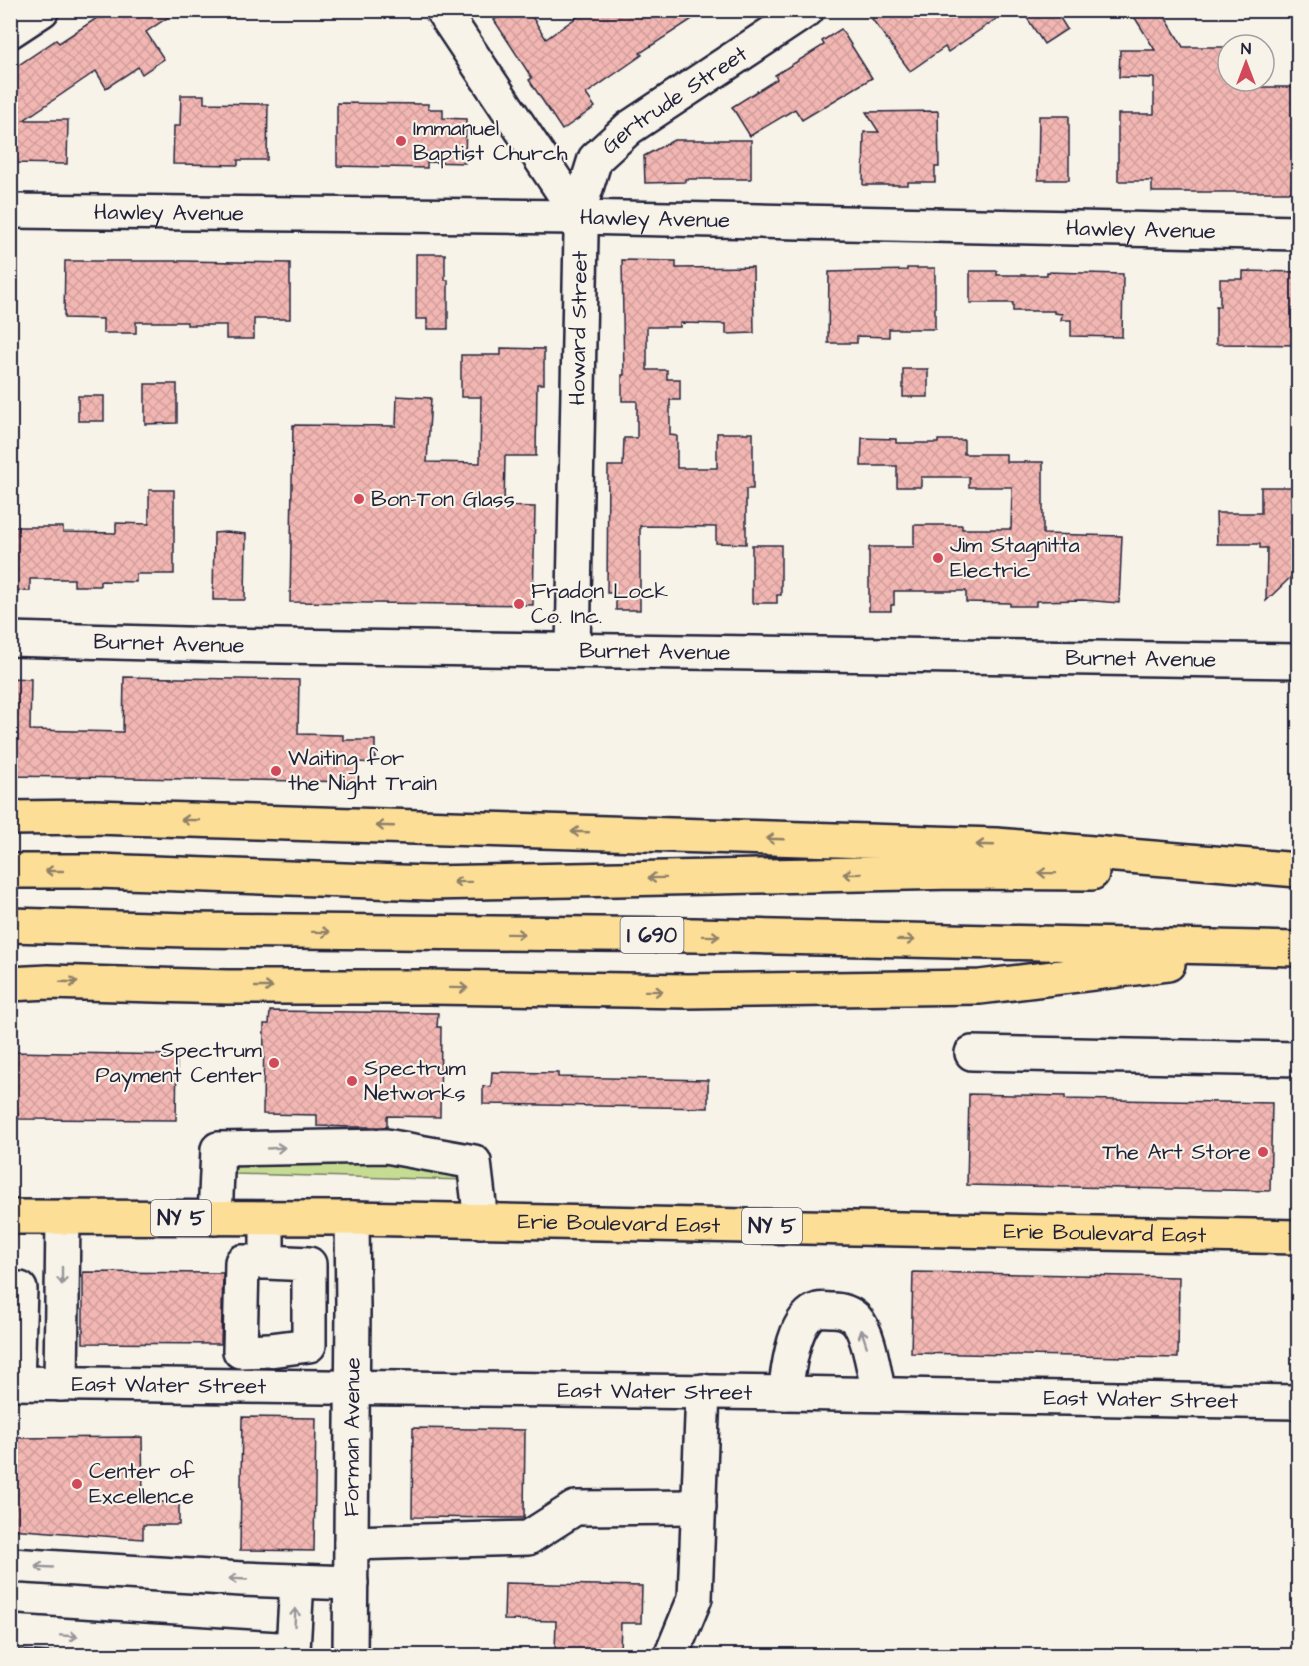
<svg xmlns="http://www.w3.org/2000/svg" width="1309" height="1666" font-family="'Architects Daughter',sans-serif">
  <style>
    .green { fill: #c6dc92; stroke: #747f66; stroke-width: 1.5 }
    .building { fill: url(#building-cross-hatch); stroke: #22223b; stroke-width: 1.5 }
    .lines { fill: none; stroke-linecap: round; stroke-linejoin: round }
    .minor-casing { stroke: #22223b; stroke-width: 38 }
    .major-casing { stroke: #22223b; stroke-width: 38 }
    .highway-casing { stroke: #22223b; stroke-width: 38 }
    .minor { stroke: #f7f3e8; stroke-width: 33 }
    .major { stroke: #fcde96; stroke-width: 33 }
    .highway { stroke: #fcde96; stroke-width: 33 }
    .oneway { stroke: #8f8068 }
    .oneway2 { stroke: #97959a }
    .poi-dot { fill: #d1495b; stroke: #f7f3e8; stroke-width: 2 }
    .labels { text-anchor: middle; dominant-baseline: central; stroke-width: 4.5; stroke-linejoin: round; paint-order: stroke }
    .shield { fill: #f7f3e8; stroke: #62616f; stroke-width: 1.5 }
    .shield-label { font-size: 21px; font-weight: bold; fill: #22223b }
    .street-label { font-size: 22px; fill: #22223b; stroke: #f7f3e8 }
    .poi-label { font-size: 22px; fill: #22223b; stroke: #f7f3e8; text-anchor: start }
  </style>
  <defs>
    <pattern id="building-cross-hatch" width="8" height="8" patternUnits="userSpaceOnUse" patternTransform="scale(1.5)"><rect width="8" height="8" fill="#f3b7b3"/><path d="M0 0l8 8M0 8l8-8" fill="none" stroke="#d09d9b"/></pattern>
  </defs>
  <rect width="100%" height="100%" fill="#f7f3e8"/>
  <filter id="ink" filterUnits="userSpaceOnUse"><feTurbulence type="fractalNoise" baseFrequency=".0167" numOctaves="2"/><feDisplacementMap in="SourceGraphic" scale="12" xChannelSelector="R" yChannelSelector="G"/><feConvolveMatrix kernelMatrix="1 2 1 2 8 2 1 2 1" color-interpolation-filters="sRGB"/></filter>
  <g filter="url(#ink)">
    <polygon class="green" points="445,1162 465,1180 234,1174 238,1163"/>
    <g class="building">
      <polygon points="109,10 179,10 146,32 164,59 142,74 138,67 106,88 96,71 24,120 68,120 67,164 10,163 10,71 56,40 59,43"/>
      <polygon points="509,10 528,10 546,39 587,10 706,10 640,53 642,55 586,94 595,107 562,130 529,80 532,78 494,20"/>
      <polygon points="885,10 1009,10 948,52 945,47 910,71 872,19"/>
      <polygon points="1039,10 1055,10 1067,29 1044,44 1027,18"/>
      <polygon points="1130,10 1161,10 1183,47 1228,47 1228,81 1256,81 1256,87 1299,87 1299,192 1152,192 1152,181 1118,181 1118,114 1154,114 1154,78 1119,77 1120,50 1155,50"/>
      <polygon points="841,29 872,78 802,120 795,109 750,136 732,107 777,79 775,75 824,45 822,41"/>
      <polygon points="181,95 204,95 204,103 268,104 267,160 238,160 238,165 173,164 174,126 180,126"/>
      <polygon points="337,103 428,104 428,109 443,109 443,118 466,119 465,163 427,162 427,168 337,166"/>
      <polygon points="938,111 939,167 935,167 935,182 908,182 908,185 863,185 864,132 879,132 866,112"/>
      <polygon points="1039,116 1069,116 1069,180 1038,180"/>
      <polygon points="674,140 751,140 751,179 685,179 685,182 645,183 644,156"/>
      <polygon points="416,254 445,254 445,280 448,280 448,329 427,329 427,319 416,319"/>
      <polygon points="622,260 676,261 676,268 753,267 754,333 726,334 726,324 680,323 680,327 647,327 647,370 667,370 667,379 680,379 680,400 670,400 670,435 677,436 677,468 717,468 717,433 753,433 753,489 746,489 746,544 716,543 716,527 640,526 640,610 616,610 616,593 607,593 608,466 623,466 624,438 637,438 637,401 622,401 622,375 624,375"/>
      <polygon points="65,261 183,261 290,263 290,319 254,319 254,339 226,339 226,325 187,325 187,322 136,322 136,333 103,333 103,319 64,318"/>
      <polygon points="907,268 935,268 935,329 889,329 889,337 857,336 857,343 828,343 829,272 907,270"/>
      <polygon points="970,271 997,271 997,275 1047,275 1047,272 1123,274 1122,337 1071,336 1071,320 1061,320 1062,314 1054,313 1054,311 1013,311 1013,303 970,303"/>
      <polygon points="1243,271 1299,272 1299,345 1216,344 1216,306 1220,306 1220,279 1243,279"/>
      <polygon points="501,348 544,349 544,384 537,384 536,456 505,456 504,506 535,507 533,605 290,602 293,425 396,426 397,396 431,398 427,462 480,463 481,397 461,397 461,355 501,355"/>
      <rect x="903" y="369" width="25" height="28"/>
      <polygon points="145,384 177,384 177,423 145,424"/>
      <rect x="78" y="396" width="26" height="25"/>
      <polygon points="862,438 896,439 896,443 938,443 938,440 964,440 964,454 1006,454 1006,462 1043,462 1043,534 1122,536 1119,603 1083,600 1036,601 1036,606 1010,606 1010,603 966,602 966,591 894,591 894,605 891,605 891,611 869,611 869,547 914,547 914,525 962,525 962,529 1011,529 1012,487 969,487 969,477 921,477 921,487 897,487 897,466 861,466"/>
      <polygon points="1261,487 1299,487 1299,549 1295,549 1294,574 1266,601 1267,548 1260,548 1260,544 1217,544 1216,513 1261,513"/>
      <polygon points="149,490 174,490 174,574 136,574 136,582 100,581 100,586 74,586 74,579 30,579 30,591 10,590 10,527 63,527 63,532 116,533 116,523 149,524"/>
      <polygon points="226,532 246,534 245,600 213,600 214,533"/>
      <polygon points="752,545 781,545 781,595 777,595 777,603 752,603"/>
      <polygon points="124,677 299,680 298,734 343,735 343,740 375,740 375,763 358,762 357,782 10,776 10,678 31,679 30,730 123,732"/>
      <polygon points="270,1011 438,1013 437,1027 441,1027 440,1117 387,1116 387,1127 352,1127 317,1126 317,1115 263,1114 264,1024 269,1024"/>
      <polygon points="10,1052 177,1055 176,1120 18,1119 18,1113 10,1113"/>
      <polygon points="492,1072 558,1073 558,1077 708,1080 708,1108 483,1104 483,1086 491,1087"/>
      <polygon points="969,1094 1065,1096 1065,1099 1272,1103 1270,1191 967,1185"/>
      <polygon points="83,1272 223,1273 221,1344 83,1343"/>
      <polygon points="913,1272 1179,1277 1178,1358 911,1353"/>
      <polygon points="242,1417 316,1418 314,1551 240,1550"/>
      <polygon points="413,1428 525,1430 524,1518 412,1517"/>
      <polygon points="142,1437 143,1501 179,1503 179,1525 143,1525 143,1539 10,1529 10,1438"/>
      <polygon points="505,1583 642,1586 641,1623 621,1623 620,1652 608,1652 608,1656 567,1656 567,1651 555,1651 556,1621 504,1620"/>
    </g>
    <g class="lines">
      <defs>
        <g id="minor">
          <polyline points="442,10 575,210 581,234 573,650"/>
          <polyline points="10,31 42,10"/>
          <path id="s1" d="M10,211L577,217L1298,233"/>
          <path id="s2" d="M577,217L595,159L629,128L807,10"/>
          <path id="s3" d="M10,639L220,645L1298,661"/>
          <polyline points="972,1053 1298,1059"/>
          <polyline points="215,1218 218,1149 386,1146 474,1162 481,1221"/>
          <polyline points="267,1219 267,1262 309,1264 309,1345 270,1350 240,1351 242,1262 267,1262"/>
          <path id="s4" d="M10,1383L785,1393L1298,1402"/>
          <polyline points="17,1383 20,1289"/>
          <polyline points="61,1384 63,1217"/>
          <path d="M785,1393C788,1372 793,1317 818,1310C822,1309 827,1310 832,1310C841,1310 849,1312 856,1319C870,1334 874,1374 879,1394"/>
          <polyline points="351,1543 528,1538 575,1508 699,1507"/>
          <polyline points="10,1565 242,1579 351,1583"/>
          <polyline points="10,1632 293,1650 297,1581"/>
          <path id="s5" d="M350,1656L353,1308L352,1218"/>
          <polyline points="671,1656 695,1598 703,1391"/>
        </g>
        <g id="major">
          <path id="s6" d="M10,1217L352,1218L1298,1237"/>
        </g>
        <g id="highway">
          <polyline points="10,818 94,817 996,845 1298,870"/>
          <polyline points="10,871 98,871 428,883 955,872 1092,873"/>
          <polyline points="10,925 187,930 695,935 1298,949"/>
          <polyline points="10,984 48,982 227,987 429,987 688,991 980,987 1168,964"/>
        </g>
      </defs>
      <use href="#minor" class="minor-casing"/>
      <use href="#major" class="major-casing"/>
      <use href="#highway" class="highway-casing"/>
      <use href="#minor" class="minor"/>
      <use href="#major" class="major"/>
      <use href="#highway" class="highway"/>
    </g>
    <defs><path id="oneway-shaft" d="M-6 0H5M1.5-3L5.5 0L1.5 3" fill="none" stroke-width="1.6" stroke-linecap="round" stroke-linejoin="round" transform="scale(1.5)"/></defs>
    <g class="oneway">
      <use href="#oneway-shaft" transform="translate(190 820) rotate(-178)"/>
      <use href="#oneway-shaft" transform="translate(385 826) rotate(-178)"/>
      <use href="#oneway-shaft" transform="translate(580 832) rotate(-178)"/>
      <use href="#oneway-shaft" transform="translate(775 839) rotate(-178)"/>
      <use href="#oneway-shaft" transform="translate(985 845) rotate(-178)"/>
      <use href="#oneway-shaft" transform="translate(54 871) rotate(-180)"/>
      <use href="#oneway-shaft" transform="translate(1047 873) rotate(-179)"/>
      <use href="#oneway-shaft" transform="translate(852 874) rotate(179)"/>
      <use href="#oneway-shaft" transform="translate(657 878) rotate(179)"/>
      <use href="#oneway-shaft" transform="translate(462 882) rotate(179)"/>
      <use href="#oneway-shaft" transform="translate(321 932) rotate(1)"/>
      <use href="#oneway-shaft" transform="translate(516 934) rotate(1)"/>
      <use href="#oneway-shaft" transform="translate(711 936) rotate(1)"/>
      <use href="#oneway-shaft" transform="translate(906 940) rotate(1)"/>
      <use href="#oneway-shaft" transform="translate(69 982) rotate(2)"/>
      <use href="#oneway-shaft" transform="translate(264 987)"/>
      <use href="#oneway-shaft" transform="translate(459 988) rotate(1)"/>
      <use href="#oneway-shaft" transform="translate(654 991) rotate(1)"/>
    </g>
    <g class="oneway2">
      <use href="#oneway-shaft" transform="translate(276 1148) rotate(-3)"/>
      <use href="#oneway-shaft" transform="translate(62 1276) rotate(90)"/>
      <use href="#oneway-shaft" transform="translate(864 1338) rotate(-108)"/>
      <use href="#oneway-shaft" transform="translate(44 1567) rotate(-177)"/>
      <use href="#oneway-shaft" transform="translate(238 1579) rotate(-177)"/>
      <use href="#oneway-shaft" transform="translate(295 1617) rotate(-87)"/>
      <use href="#oneway-shaft" transform="translate(69 1636) rotate(4)"/>
    </g>
  </g>
  <g class="poi-dot">
    <circle cx="401" cy="141" r="6"/>
    <circle cx="359" cy="499" r="6"/>
    <circle cx="938" cy="558" r="6"/>
    <circle cx="519" cy="604" r="6"/>
    <circle cx="276" cy="771" r="6"/>
    <circle cx="274" cy="1063" r="6"/>
    <circle cx="352" cy="1081" r="6"/>
    <circle cx="1263" cy="1152" r="6"/>
    <circle cx="77" cy="1484" r="6"/>
  </g>
  <g class="labels">
    <g class="shield">
      <rect x="620.5" y="917" width="63" height="36" rx="4.5"/>
      <rect x="151" y="1200" width="60" height="36" rx="4.5"/>
      <rect x="742" y="1208" width="60" height="36" rx="4.5"/>
    </g>
    <g class="shield-label">
      <text x="652" y="935">I 690</text>
      <text x="181" y="1218">NY 5</text>
      <text x="772" y="1226">NY 5</text>
    </g>
    <g class="street-label">
      <text stroke="none"><textPath href="#s2" startOffset="160">Gertrude Street</textPath></text>
      <text stroke="none"><textPath href="#s1" startOffset="159">Hawley Avenue</textPath></text>
      <text stroke="none"><textPath href="#s1" startOffset="645">Hawley Avenue</textPath></text>
      <text stroke="none"><textPath href="#s1" startOffset="1131">Hawley Avenue</textPath></text>
      <text transform="translate(579 328) rotate(-89)">Howard Street</text>
      <text stroke="none"><textPath href="#s3" startOffset="159">Burnet Avenue</textPath></text>
      <text stroke="none"><textPath href="#s3" startOffset="645">Burnet Avenue</textPath></text>
      <text stroke="none"><textPath href="#s3" startOffset="1131">Burnet Avenue</textPath></text>
      <text stroke="none"><textPath href="#s6" startOffset="609">Erie Boulevard East</textPath></text>
      <text stroke="none"><textPath href="#s6" startOffset="1095">Erie Boulevard East</textPath></text>
      <text stroke="none"><textPath href="#s4" startOffset="159">East Water Street</textPath></text>
      <text stroke="none"><textPath href="#s4" startOffset="645">East Water Street</textPath></text>
      <text stroke="none"><textPath href="#s4" startOffset="1131">East Water Street</textPath></text>
      <text stroke="none"><textPath href="#s5" startOffset="219">Forman Avenue</textPath></text>
    </g>
    <g class="poi-label">
      <text x="413" y="128">Immanuel<tspan x="413" dy="25">Baptist Church</tspan></text>
      <text x="371" y="499">Bon-Ton Glass</text>
      <text x="950" y="545">Jim Stagnitta<tspan x="950" dy="25">Electric</tspan></text>
      <text x="531" y="591">Fradon Lock<tspan x="531" dy="25">Co. Inc.</tspan></text>
      <text x="288" y="758">Waiting for<tspan x="288" dy="25">the Night Train</tspan></text>
      <text x="262" y="1050" text-anchor="end">Spectrum<tspan x="262" dy="25">Payment Center</tspan></text>
      <text x="364" y="1068">Spectrum<tspan x="364" dy="25">Networks</tspan></text>
      <text x="1251" y="1152" text-anchor="end">The Art Store</text>
      <text x="89" y="1471">Center of<tspan x="89" dy="25">Excellence</tspan></text>
    </g>
  </g>
  <rect width="1309" height="1666" fill="none" stroke="#f7f3e8" stroke-width="36"/>
  <rect x="18" y="18" width="1273" height="1630" fill="none" stroke="#22223b" stroke-width="2" filter="url(#ink)"/>
  <g transform="translate(1246 63)"><circle r="28" fill="#f7f3e8" stroke="#a29fa3" stroke-width="1.5"/>
  <path d="M0-4.5L10 22L0 15L-10 22Z" fill="#d1495b"/>
  <text y="-9" font-size="16" font-weight="bold" text-anchor="middle" fill="#22223b">N</text>
  </g>
</svg>
